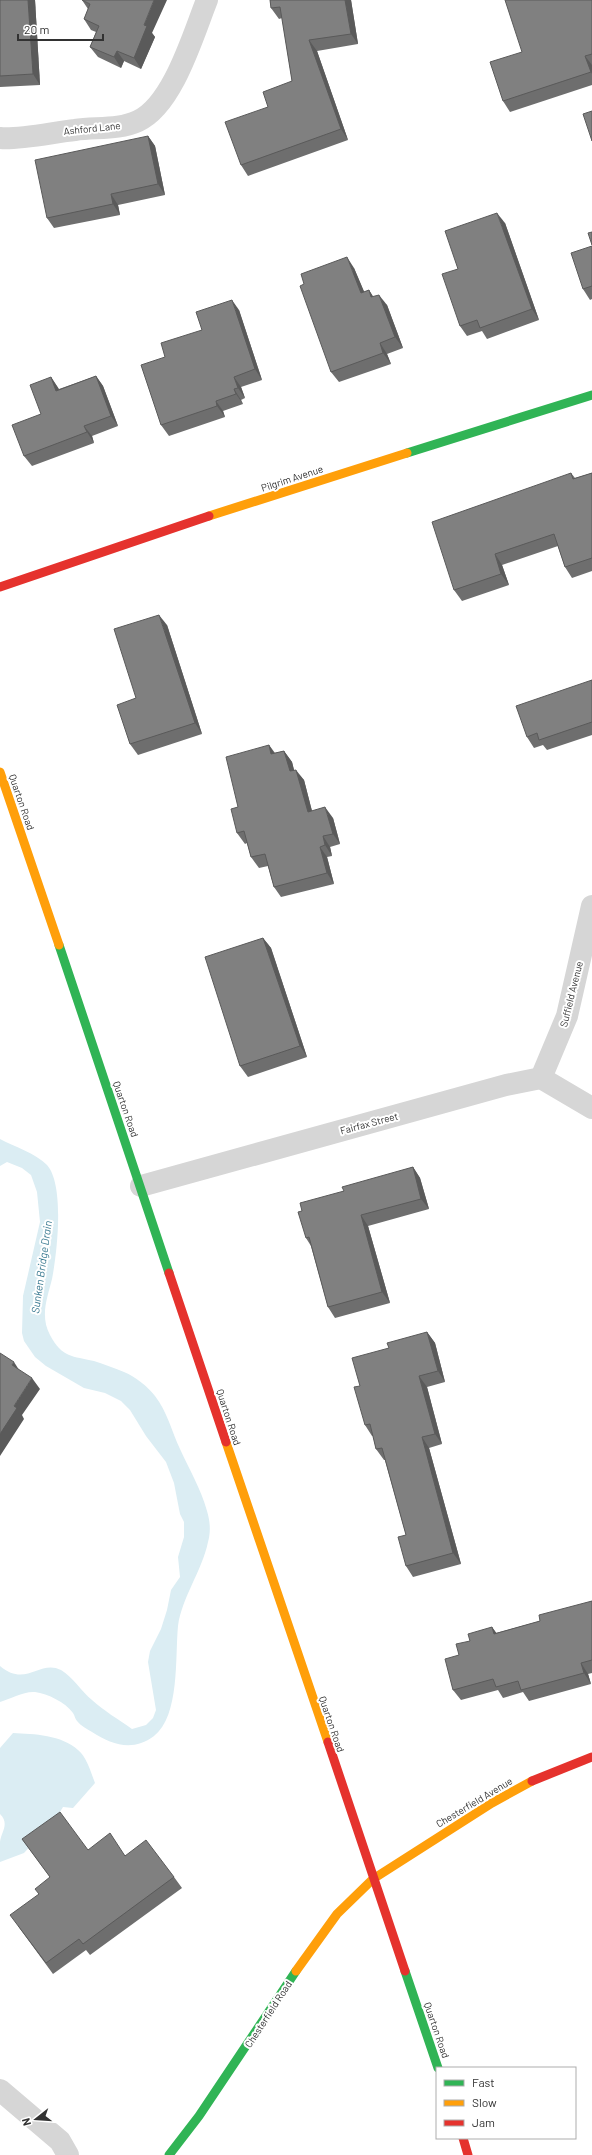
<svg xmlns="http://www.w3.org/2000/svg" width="592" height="2155" font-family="Barlow,sans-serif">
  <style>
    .water { fill: #dbedf3 }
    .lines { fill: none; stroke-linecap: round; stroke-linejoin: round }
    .street { stroke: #d6d6d6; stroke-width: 22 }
    .fast { stroke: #30b455; stroke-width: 9 }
    .slow { stroke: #ff9f0a; stroke-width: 9 }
    .jam { stroke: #e5322d; stroke-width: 9 }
    .wall { fill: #6e6e6e }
    .shaded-wall { fill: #5a5a5a }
    .building { fill: #808080; stroke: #5a5a5a }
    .labels { text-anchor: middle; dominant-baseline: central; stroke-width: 4; stroke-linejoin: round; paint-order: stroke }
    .street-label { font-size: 10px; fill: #323232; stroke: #fff }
    .water-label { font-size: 11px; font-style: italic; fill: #3a7a91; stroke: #fff }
  </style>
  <rect width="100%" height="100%" fill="#fff"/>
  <g class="water">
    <path d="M0,1139C15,1147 35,1153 47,1165C65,1185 57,1254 52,1279C47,1299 40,1316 50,1335C62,1358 73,1356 94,1361C104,1364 114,1368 124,1372C136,1377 147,1386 155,1396C167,1411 172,1432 180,1449C189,1469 201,1489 207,1511C210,1521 211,1531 208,1542C202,1571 182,1597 178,1626C175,1657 180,1716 154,1736C133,1752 112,1745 92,1732C87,1729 81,1726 77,1721C75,1719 75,1716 73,1713C65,1702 48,1694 35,1692C24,1691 10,1699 0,1702V1666C26,1688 40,1659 61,1670C73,1677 81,1691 92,1700C104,1711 118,1719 132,1729L146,1725L153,1718L156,1710L148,1662L150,1651L161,1629L167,1610L171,1590L180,1577L178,1557L184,1537V1522L180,1514L174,1483L166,1462L146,1436L130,1410L121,1401L105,1393L84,1388L46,1366L35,1357L24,1341L22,1333L23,1296L40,1222L37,1192L31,1175L22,1168L7,1162L0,1166Z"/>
    <path d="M13,1733C34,1734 62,1735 78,1750C87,1757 91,1773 95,1783L73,1808L63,1807L49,1830L34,1842L24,1853L0,1862C0,1856 0,1848 0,1842C1,1832 10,1824 0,1814V1748Z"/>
  </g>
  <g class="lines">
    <g class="street">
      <path d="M0,138C18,140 55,132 75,130C96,127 119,130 138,121C173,105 193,35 207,0"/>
      <polyline points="541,1078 567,1016 592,906"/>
      <polyline points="141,1186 506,1085 541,1078 592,1108"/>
      <polyline points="0,2090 60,2141 68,2155"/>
    </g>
    <g class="fast">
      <polyline points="407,453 592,395"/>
      <polyline points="59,945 169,1273"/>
      <polyline points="405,1971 438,2068"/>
      <polyline points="169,2155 199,2116 296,1971"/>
    </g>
    <g class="slow">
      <polyline points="209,516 407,453"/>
      <polyline points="0,772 59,945"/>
      <polyline points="226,1442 328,1742"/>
      <polyline points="296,1971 337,1914 373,1879 492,1803 532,1781"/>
    </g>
    <g class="jam">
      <polyline points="0,587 209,516"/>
      <polyline points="169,1273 226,1442"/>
      <polyline points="328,1742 405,1971"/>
      <polyline points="532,1781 592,1757"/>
      <polyline points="463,2138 468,2155"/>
    </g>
  </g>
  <g class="wall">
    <polygon points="0,0 35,0 40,85 0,87"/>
    <polygon points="82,0 152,33 155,37 141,69 124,61 121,68 98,57 90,47 96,32 91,30 84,19 88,9"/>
    <polygon points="270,0 351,0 358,44 317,51 348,140 248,176 241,165 268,107 292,81 282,18 279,19 271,8"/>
    <polygon points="592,0 592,85 510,112 503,101 522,52"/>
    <polygon points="148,136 155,146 165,195 118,205 120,215 54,228 47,218"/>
    <polygon points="505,223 539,320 487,339 482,331 467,336 460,326"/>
    <polygon points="592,246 592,299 590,300 583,289"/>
    <polygon points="354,268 364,292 369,290 373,297 387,305 403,348 387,354 391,364 339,382 331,372"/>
    <polygon points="239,310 262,380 241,387 245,398 241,400 243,404 223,411 225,417 169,436 161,425 165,357 202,330"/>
    <polygon points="96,376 103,386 118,426 92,436 94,443 32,466 24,456 41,414 51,377 59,389"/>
    <polygon points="571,473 575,478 592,473 592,571 572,578 565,567 558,546 502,565 509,585 462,601 454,590"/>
    <polygon points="167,625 202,734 138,755 130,744 136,698"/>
    <polygon points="592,680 592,735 547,750 543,745 534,748 527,737"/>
    <polygon points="269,745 275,753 284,751 292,762 294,770 304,780 312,811 333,818 340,844 330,847 332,856 327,857 334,884 281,897 274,887 268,866 259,868 251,857 247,843 245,844 237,833 238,807"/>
    <polygon points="263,938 271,948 307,1057 248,1077 240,1066"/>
    <polygon points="413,1167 420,1178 429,1209 368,1226 390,1303 335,1318 328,1307 311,1246 306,1238 302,1211 344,1191"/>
    <polygon points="427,1332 435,1343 445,1382 427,1387 442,1444 429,1448 461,1564 413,1577 406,1566 406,1535 385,1460 384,1460 376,1449 373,1436 372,1436 365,1425 360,1386"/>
    <polygon points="592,1601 592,1673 588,1674 591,1684 529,1701 523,1692 503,1698 498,1690 461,1700 453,1690 459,1655 470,1641 492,1627 496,1633 540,1621"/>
    <polygon points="22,1839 125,1855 174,1877 182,1888 90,1955 86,1950 53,1974 18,1926 50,1877"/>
  </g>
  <g class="shaded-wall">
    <polygon points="28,0 35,0 40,85 33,74"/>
    <polygon points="154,0 167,0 152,33 155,37 141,69 134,58 144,25"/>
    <polygon points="345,0 351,0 358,44 351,34"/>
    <polygon points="309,40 317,51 348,140 341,129"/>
    <polygon points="117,51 124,61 121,68 114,57"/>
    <polygon points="585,56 592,65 592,74 591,72"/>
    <polygon points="148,136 155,146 165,195 158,184"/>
    <polygon points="111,194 118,205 120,215 113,204"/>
    <polygon points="497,213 505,223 539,320 532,309"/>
    <polygon points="347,257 354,268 369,303 361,293"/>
    <polygon points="369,290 376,301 371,297"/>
    <polygon points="379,295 387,305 403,348 395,337"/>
    <polygon points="232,300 239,310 262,380 255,369"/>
    <polygon points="380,343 387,354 391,364 383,353"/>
    <polygon points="96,376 103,386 118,426 111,416"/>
    <polygon points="51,377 58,388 63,401 56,391"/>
    <polygon points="234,377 241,387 245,398 238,388"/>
    <polygon points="234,389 241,400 243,404 236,394"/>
    <polygon points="216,401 223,411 225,417 217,406"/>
    <polygon points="84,426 92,436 94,443 87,432"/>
    <polygon points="495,554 502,565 509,585 501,574"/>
    <polygon points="159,615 167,625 202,734 195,723"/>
    <polygon points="269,745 276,756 271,754"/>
    <polygon points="284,751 292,762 297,782 290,771"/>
    <polygon points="296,770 304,780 315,823 308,812"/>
    <polygon points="325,807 333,818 340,844 333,834"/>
    <polygon points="323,836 330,847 332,856 325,845"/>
    <polygon points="320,847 327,857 334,884 327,873"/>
    <polygon points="263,938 271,948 307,1057 300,1046"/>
    <polygon points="413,1167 420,1178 429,1209 421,1199"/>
    <polygon points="361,1215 368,1226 390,1303 382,1292"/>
    <polygon points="427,1332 435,1343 445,1382 438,1371"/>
    <polygon points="14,1362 21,1373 12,1365"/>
    <polygon points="419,1376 427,1387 442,1444 435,1434"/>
    <polygon points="32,1378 40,1389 22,1415 24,1419 0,1456 0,1434 14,1406"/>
    <polygon points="422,1437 429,1448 461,1564 453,1553"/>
    <polygon points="492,1627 500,1638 494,1634"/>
    <polygon points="581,1663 588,1674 591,1684 584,1673"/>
  </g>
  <g class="building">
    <polygon points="0,0 28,0 33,74 0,76"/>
    <polygon points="82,0 154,0 144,25 147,26 134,58 117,51 114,57 90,47 99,26 84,19 90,4"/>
    <polygon points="270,0 345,0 351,34 309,40 341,129 241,165 225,122 268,107 263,92 292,81 280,7 271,8"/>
    <polygon points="505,0 592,0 592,54 585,56 591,72 503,101 490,62 522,52"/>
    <polygon points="592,111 592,141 583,114"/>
    <polygon points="148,136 158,184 111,194 113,204 47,218 35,160"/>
    <polygon points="497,213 532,309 480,328 477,320 460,326 442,274 458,269 445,231"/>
    <polygon points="592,232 592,245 588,233"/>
    <polygon points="592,246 592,286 583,289 571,253"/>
    <polygon points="347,257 361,293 369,290 371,297 379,295 395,337 380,343 383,353 331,372 300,286 304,284 301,274"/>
    <polygon points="232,300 255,369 234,377 238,388 234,389 236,394 216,401 217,406 161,425 141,365 165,357 161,343 202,330 196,312"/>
    <polygon points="96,376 111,416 84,426 87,432 24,456 12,425 41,414 30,385 51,377 56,391"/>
    <polygon points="571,473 573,479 592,473 592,558 565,567 554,534 495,554 501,574 454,590 432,522"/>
    <polygon points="159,615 195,723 130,744 117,705 136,698 114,629"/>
    <polygon points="592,680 592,722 539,740 537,733 527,737 516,706"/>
    <polygon points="269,745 271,754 284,751 290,771 296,770 308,812 325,807 333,834 323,836 325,845 320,847 327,873 274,887 265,854 251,857 244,831 237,833 231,809 238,807 226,757"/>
    <polygon points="263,938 300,1046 240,1066 205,957"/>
    <polygon points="413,1167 421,1199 361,1215 382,1292 328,1307 309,1237 306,1238 298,1212 302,1211 300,1203 344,1191 342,1187"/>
    <polygon points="427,1332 438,1371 419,1376 435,1434 422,1437 453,1553 406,1566 398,1537 406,1535 382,1448 376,1449 370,1424 365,1425 354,1387 360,1386 352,1358 389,1348 387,1343"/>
    <polygon points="0,1353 14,1362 12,1365 32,1378 14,1406 17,1408 0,1434"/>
    <polygon points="592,1601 592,1660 581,1663 584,1673 521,1690 518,1681 496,1687 493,1679 453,1690 445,1659 459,1655 456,1644 470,1641 468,1634 492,1627 494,1634 540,1621 539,1615"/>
    <polygon points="60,1812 88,1850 110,1833 125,1856 146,1840 174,1877 83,1944 79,1939 46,1963 10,1915 39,1894 35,1889 50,1877 22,1839"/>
  </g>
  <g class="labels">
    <g class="street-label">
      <text transform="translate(92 128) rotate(-6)">Ashford Lane</text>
      <text transform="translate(292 478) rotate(-18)">Pilgrim Avenue</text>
      <text transform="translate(22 802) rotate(71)">Quarton Road</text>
      <text transform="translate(571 994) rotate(-76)">Suffield Avenue</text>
      <text transform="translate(126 1109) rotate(71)">Quarton Road</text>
      <text transform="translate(369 1123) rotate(-15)">Fairfax Street</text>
      <text transform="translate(229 1417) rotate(72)">Quarton Road</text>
      <text transform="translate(332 1724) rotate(71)">Quarton Road</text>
      <text transform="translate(474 1802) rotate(-31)">Chesterfield Avenue</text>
      <text transform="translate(268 2014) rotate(-57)">Chesterfield Road</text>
      <text transform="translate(437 2030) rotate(71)">Quarton Road</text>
    </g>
    <g class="water-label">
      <text transform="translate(41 1267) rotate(-82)">Sunken Bridge Drain</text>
    </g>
  </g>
  <rect x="436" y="2067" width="140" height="72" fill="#ffffff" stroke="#adadad"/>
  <rect x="444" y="2080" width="20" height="6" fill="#30b455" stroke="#adadad"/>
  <text x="472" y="2087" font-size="12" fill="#323232">Fast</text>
  <rect x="444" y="2100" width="20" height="6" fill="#ff9f0a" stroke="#adadad"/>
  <text x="472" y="2107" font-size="12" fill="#323232">Slow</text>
  <rect x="444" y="2120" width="20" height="6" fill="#e5322d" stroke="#adadad"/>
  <text x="472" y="2127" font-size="12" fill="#323232">Jam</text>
  <g transform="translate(36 2119) rotate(253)" stroke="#ffffff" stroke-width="3" paint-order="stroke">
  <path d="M0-3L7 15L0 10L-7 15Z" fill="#323232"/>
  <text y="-6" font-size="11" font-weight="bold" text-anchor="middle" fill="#323232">N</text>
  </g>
  <path d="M18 34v6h85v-6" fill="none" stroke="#323232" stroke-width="2"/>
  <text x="24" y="34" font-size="12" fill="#323232" stroke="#ffffff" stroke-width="3" paint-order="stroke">20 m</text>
</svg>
